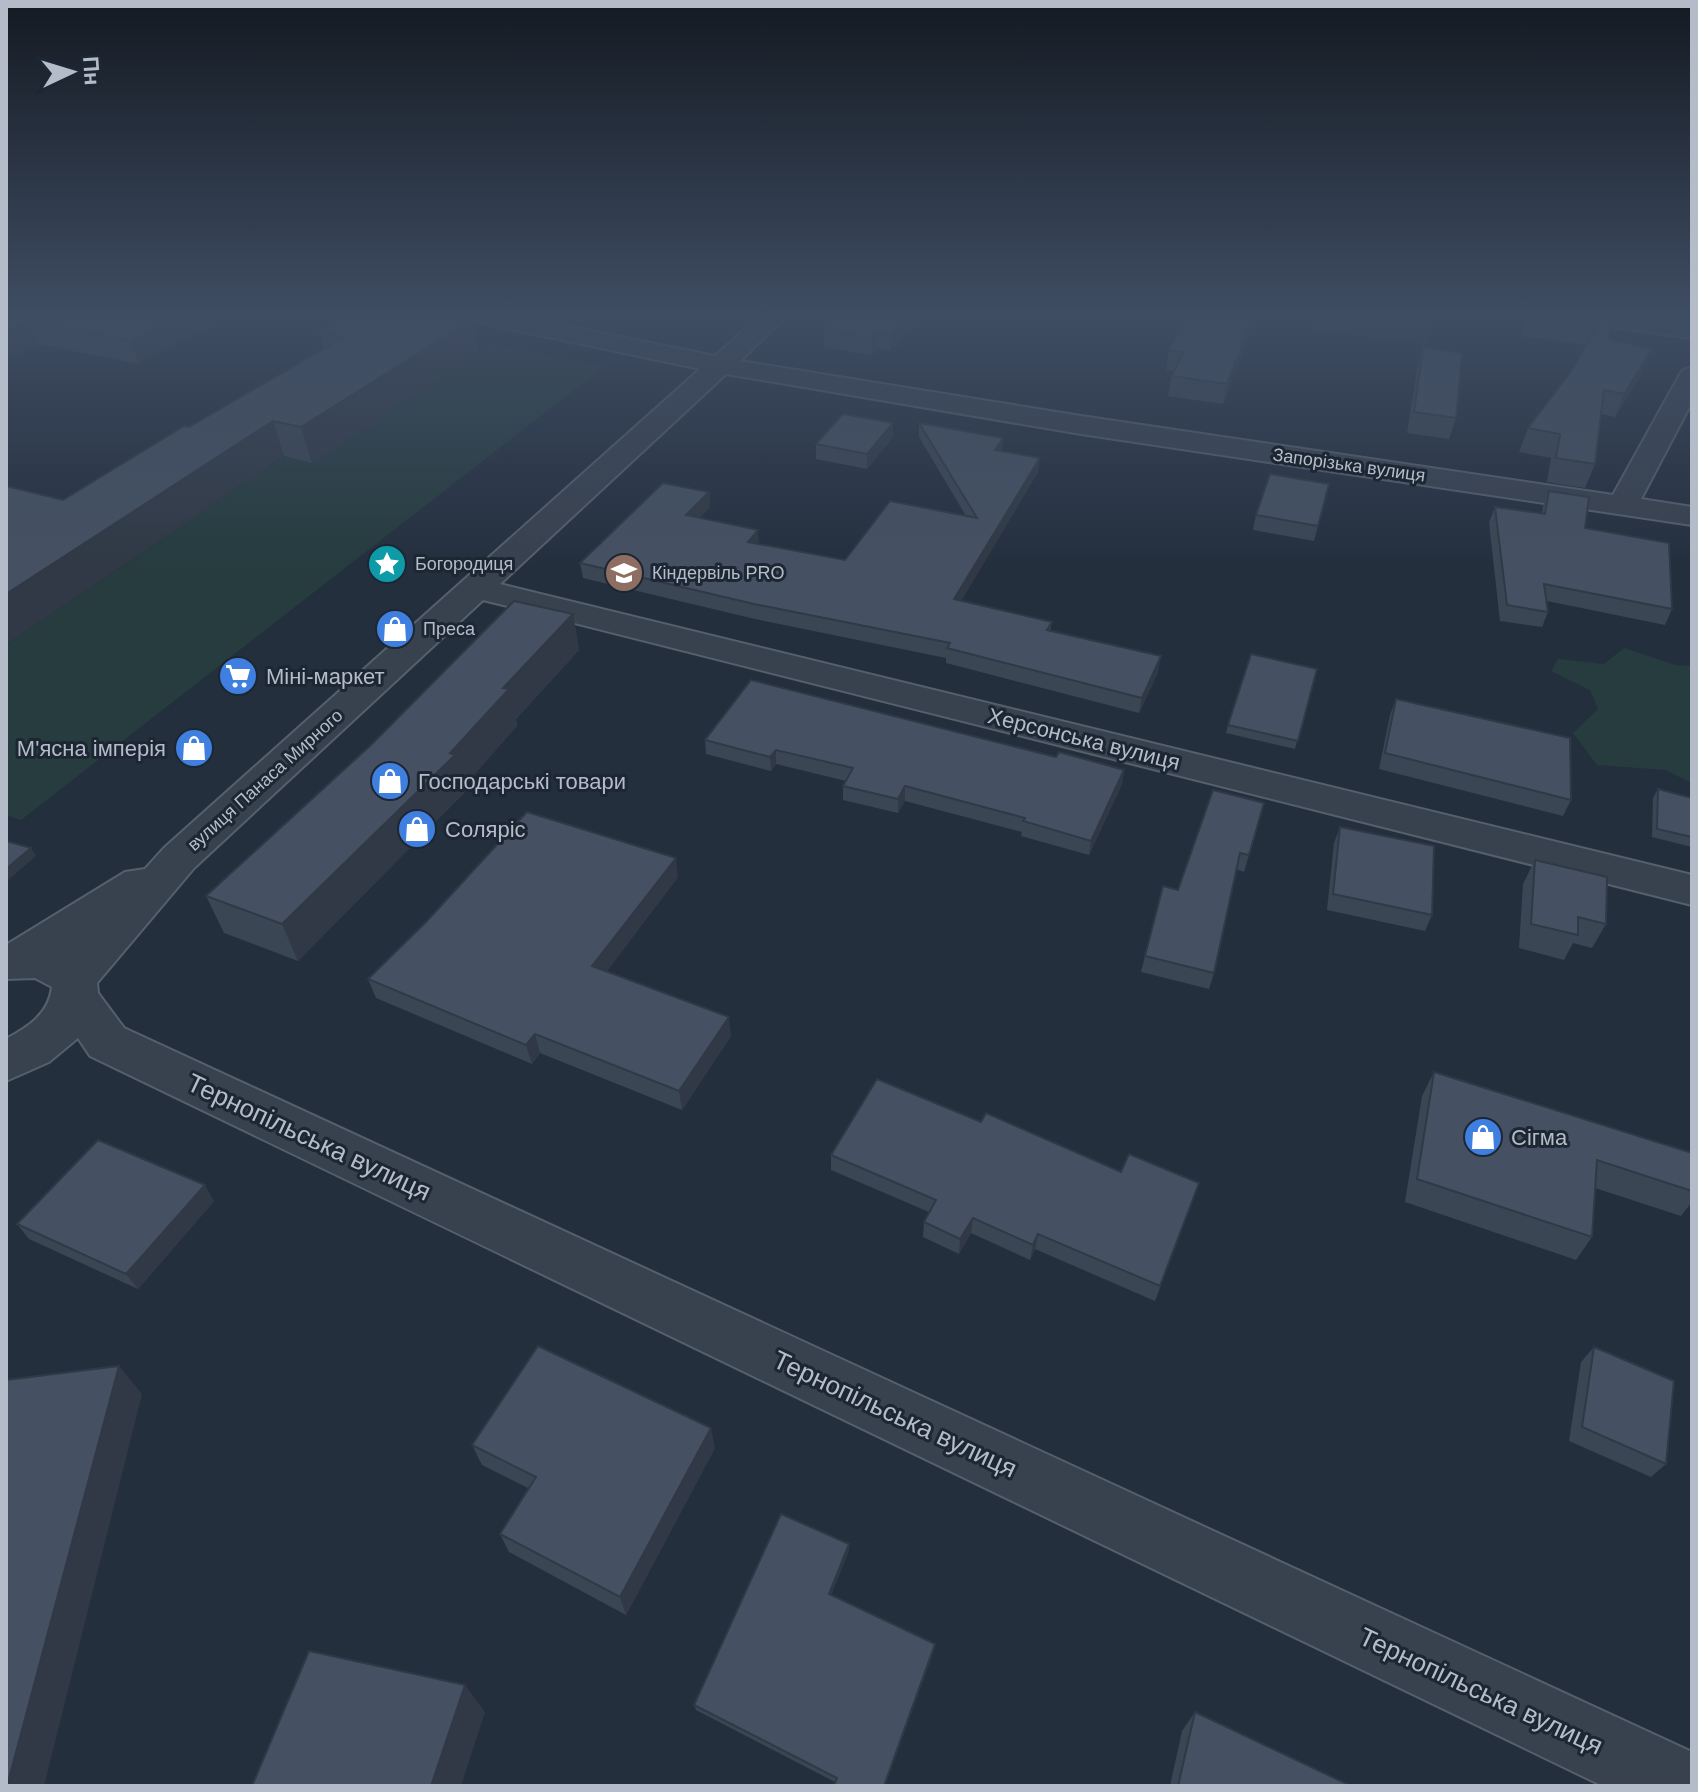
<svg xmlns="http://www.w3.org/2000/svg" width="1698" height="1792" font-family="Arial,sans-serif">
  <style>
    .green { fill: #263c3f }
    .lines { fill: none; stroke-linecap: round; stroke-linejoin: round }
    .minor-casing { stroke: #565f6c; stroke-width: 4 }
    .minor { fill: #38414e; fill-rule: evenodd }
    .wall { fill: #3b4654 }
    .shaded-wall { fill: #303945 }
    .building { fill: #455162; stroke: #303945; stroke-width: 2 }
    .labels { text-anchor: middle; dominant-baseline: central; stroke-width: 6; stroke-linejoin: round; paint-order: stroke }
    .far-street-label { font-size: 18px; fill: #b4bcc9; stroke: #1d2633 }
    .far-poi-label { font-size: 18px; fill: #b4bcc9; stroke: #1d2633; text-anchor: start }
    .poi-label { font-size: 22px; fill: #b4bcc9; stroke: #1d2633; text-anchor: start }
    .street-label { font-size: 22px; fill: #b4bcc9; stroke: #1d2633 }
    .near-street-label { font-size: 26px; fill: #b4bcc9; stroke: #1d2633 }
  </style>
  <rect width="100%" height="100%" fill="#242f3e"/>
  <g class="green">
    <polygon points="1313,314 1432,326 1429,345 1309,329"/>
    <polygon points="489,345 605,366 21,820 6,815 6,645 284,456 312,463"/>
    <polygon points="1624,648 1675,665 1692,666 1692,783 1665,770 1597,765 1573,733 1598,709 1590,690 1551,671 1558,659 1604,664"/>
  </g>
  <g class="lines">
    <defs>
      <g id="minor">
        <path d="M461,314H508L715,356L762,314H788L740,361L1081,416L1613,495L1679,376L1683,370L1692,368V402L1641,499L1692,507V525L1081,434L726,374L500,584L1692,875V905L483,600L194,868L97,983L98,993L124,1028L1692,1752V1786H1603L90,1056L78,1038L49,1062L6,1081V1039C28,1027 49,1014 52,987L35,978L6,979V945L125,872L145,869L164,848L700,369L473,321Z"/>
        <polygon points="1561,314 1626,314 1692,322 1692,338 1573,321"/>
      </g>
    </defs>
    <use href="#minor" class="minor-casing"/>
    <use href="#minor" class="minor"/>
  </g>
  <g class="wall">
    <polygon points="6,314 231,314 139,364 38,344"/>
    <polygon points="927,314 890,351 878,349 871,355 824,347 824,330"/>
    <polygon points="1254,314 1250,333 1223,404 1168,396 1172,376 1174,371 1166,370 1169,350"/>
    <polygon points="1523,314 1612,314 1609,339 1643,372 1615,417 1601,414 1595,464 1585,488 1547,482 1551,458 1519,452 1528,428 1570,373 1587,345 1522,336"/>
    <polygon points="473,319 479,352 312,463 284,456 63,500 324,348 319,331"/>
    <polygon points="1423,347 1456,418 1449,439 1407,433 1417,368"/>
    <polygon points="919,423 1003,438 1002,451 1038,472 961,601 1052,622 1050,631 1158,672 1139,713 946,663 946,658 755,619 583,578 580,563 709,492 710,507 699,518 759,544 845,560 966,516 919,437"/>
    <polygon points="893,437 867,469 816,459 816,444"/>
    <polygon points="1329,484 1314,541 1253,530 1256,515"/>
    <polygon points="1549,491 1585,528 1672,609 1665,625 1547,601 1548,612 1542,627 1500,621 1489,522 1495,507 1542,514 1543,506"/>
    <polygon points="573,614 579,650 516,719 517,726 464,786 465,792 298,961 224,933 206,896"/>
    <polygon points="1317,669 1295,749 1226,733 1228,725"/>
    <polygon points="1396,699 1571,800 1563,816 1379,769 1390,715"/>
    <polygon points="705,740 1056,757 1124,770 1122,784 1089,855 1021,836 1022,832 905,801 898,813 843,800 843,786 846,781 776,764 771,771 706,754"/>
    <polygon points="1658,789 1692,798 1692,847 1652,837 1653,798"/>
    <polygon points="1264,803 1244,872 1236,869 1214,973 1209,989 1141,972 1145,956 1178,890"/>
    <polygon points="1340,827 1432,915 1425,931 1327,910 1334,843"/>
    <polygon points="1535,860 1606,924 1592,948 1573,943 1564,960 1519,948 1523,884"/>
    <polygon points="678,877 606,972 731,1036 682,1110 540,1053 532,1064 376,998 368,979 427,921"/>
    <polygon points="1434,1072 1692,1153 1692,1202 1681,1216 1595,1188 1592,1237 1576,1260 1405,1202 1422,1096"/>
    <polygon points="981,1122 1194,1198 1155,1301 1035,1249 1030,1260 971,1233 959,1254 923,1237 924,1222 929,1212 831,1170 831,1155"/>
    <polygon points="214,1201 138,1289 29,1239 17,1224"/>
    <polygon points="1594,1347 1666,1464 1651,1477 1569,1441 1581,1362"/>
    <polygon points="472,1445 715,1448 626,1615 509,1552 500,1534 528,1488 482,1465"/>
    <polygon points="849,1551 831,1595 935,1644 934,1650 885,1786 834,1786 835,1782 696,1710 694,1705"/>
    <polygon points="1195,1712 1351,1786 1170,1786 1182,1731"/>
  </g>
  <g class="shaded-wall">
    <polygon points="183,314 231,314 139,364 131,341"/>
    <polygon points="911,314 927,314 890,351 890,334"/>
    <polygon points="1254,314 1250,333 1223,404 1227,384"/>
    <polygon points="473,319 479,352 312,463 301,427"/>
    <polygon points="29,321 38,344 6,360 6,332"/>
    <polygon points="878,332 878,349 871,355 871,338"/>
    <polygon points="1652,349 1643,372 1615,417 1624,394"/>
    <polygon points="273,421 284,456 6,645 6,594"/>
    <polygon points="893,423 893,437 867,469 867,454"/>
    <polygon points="1003,438 1002,452 995,450"/>
    <polygon points="1040,458 1038,472 953,615 954,599"/>
    <polygon points="709,492 710,507 687,530 686,515"/>
    <polygon points="758,530 759,545 748,542"/>
    <polygon points="573,614 579,650 516,719 517,726 464,786 465,792 298,961 282,924 450,753 503,688"/>
    <polygon points="1161,656 1158,672 1139,713 1142,698"/>
    <polygon points="776,750 776,764 771,771 770,757"/>
    <polygon points="1124,770 1122,784 1089,855 1091,841"/>
    <polygon points="905,786 905,801 898,813 898,799"/>
    <polygon points="31,848 36,856 6,882 6,869"/>
    <polygon points="676,858 678,877 596,986 592,966"/>
    <polygon points="729,1017 731,1036 682,1110 679,1091"/>
    <polygon points="535,1034 540,1053 532,1064 526,1045"/>
    <polygon points="205,1185 214,1201 138,1289 126,1274"/>
    <polygon points="973,1218 971,1233 959,1254 960,1239"/>
    <polygon points="1038,1234 1035,1249 1030,1260 1033,1245"/>
    <polygon points="119,1366 142,1394 44,1786 7,1786"/>
    <polygon points="711,1428 715,1448 626,1615 620,1597"/>
    <polygon points="849,1544 849,1551 829,1600 829,1594"/>
    <polygon points="935,1644 934,1650 885,1786 884,1786"/>
    <polygon points="465,1685 485,1712 461,1786 431,1786"/>
  </g>
  <g class="building">
    <polygon points="6,314 183,314 131,341 29,321 6,332"/>
    <polygon points="351,314 444,314 473,319 301,427 273,421 6,594 6,486 63,500 184,426 189,427 344,337 319,331"/>
    <polygon points="842,314 911,314 890,334 878,332 871,338 824,330"/>
    <polygon points="1186,314 1254,314 1227,384 1172,376 1183,352 1169,350"/>
    <polygon points="1530,314 1612,314 1609,339 1652,349 1624,394 1604,390 1595,464 1556,458 1560,434 1528,428 1570,373 1599,324 1529,315"/>
    <polygon points="1423,347 1462,353 1456,418 1414,412"/>
    <polygon points="843,414 893,423 867,454 816,444"/>
    <polygon points="919,423 1003,438 995,450 1040,458 954,599 1052,622 1047,630 1161,656 1142,698 947,648 950,643 754,604 580,563 663,483 709,492 686,515 758,530 748,542 845,560 890,501 977,518"/>
    <polygon points="1270,474 1329,484 1318,526 1256,515"/>
    <polygon points="1549,491 1589,497 1585,528 1669,543 1672,609 1544,584 1548,612 1507,605 1495,507 1545,514"/>
    <polygon points="514,601 573,614 503,688 509,689 450,753 455,755 282,924 206,896 371,745"/>
    <polygon points="1251,654 1317,669 1298,741 1228,725"/>
    <polygon points="751,680 1056,757 1059,752 1124,770 1091,841 1023,821 1025,818 905,786 898,799 843,786 853,768 776,750 770,757 705,740"/>
    <polygon points="1396,699 1570,738 1571,800 1385,753"/>
    <polygon points="1658,789 1692,798 1692,837 1657,829"/>
    <polygon points="1213,790 1264,803 1249,855 1240,853 1214,973 1145,956 1163,886 1178,890"/>
    <polygon points="527,812 676,858 592,966 729,1017 679,1091 535,1034 526,1045 368,979 427,921"/>
    <polygon points="1340,827 1434,846 1432,915 1333,894"/>
    <polygon points="6,841 31,848 6,869"/>
    <polygon points="1535,860 1607,877 1606,924 1578,917 1578,935 1531,924"/>
    <polygon points="1434,1072 1692,1153 1692,1191 1597,1160 1592,1237 1417,1179"/>
    <polygon points="877,1079 981,1122 986,1113 1121,1172 1129,1154 1199,1183 1160,1286 1038,1234 1033,1245 973,1218 960,1239 924,1222 936,1200 831,1155"/>
    <polygon points="98,1140 205,1185 126,1274 17,1224"/>
    <polygon points="538,1346 711,1428 620,1597 500,1534 536,1477 472,1445"/>
    <polygon points="1594,1347 1674,1381 1666,1464 1582,1427"/>
    <polygon points="119,1366 7,1786 6,1786 6,1380"/>
    <polygon points="781,1514 849,1544 829,1594 935,1644 884,1786 834,1786 837,1778 694,1705"/>
    <polygon points="309,1651 465,1685 431,1786 252,1786"/>
    <polygon points="1195,1712 1351,1786 1178,1786"/>
  </g>
  <linearGradient id="sky" x2="0" y2="1"><stop stop-color="#141a22"/><stop offset="0.56" stop-color="#3f4d63"/><stop offset="1" stop-color="#3f4d63" stop-opacity="0"/></linearGradient>
  <rect width="1698" height="564" fill="url(#sky)"/>
  <defs>
    <symbol id="sight-disc" viewBox="-11 -11 22 22"><circle r="9.5" fill="#0f9aa8" stroke="#1d2633"/><path d="M0-6L1.8-2.2L6-1.7L2.9 1.2L3.7 5.4L0 3.3L-3.7 5.4L-2.9 1.2L-6-1.7L-1.8-2.2Z" fill="#fff"/></symbol>
    <symbol id="school-disc" viewBox="-11 -11 22 22"><circle r="9.5" fill="#8d6e63" stroke="#1d2633"/><path d="M0-5L7-2L0 1L-7-2ZM-4 1L0 2.5L4 1V4Q0 6-4 4Z" fill="#fff"/></symbol>
    <symbol id="shop-disc" viewBox="-11 -11 22 22"><circle r="9.5" fill="#3f7fe0" stroke="#1d2633"/><path d="M-5-2.5h2.3a2.7 3.5 0 0 1 5.4 0H5L5.5 6h-11ZM-1.5-2.5h3a1.5 2.3 0 0 0-3 0Z" fill="#fff"/></symbol>
    <symbol id="supermarket-disc" viewBox="-11 -11 22 22"><circle r="9.5" fill="#3f7fe0" stroke="#1d2633"/><path d="M-6-5.5h2.5l.6 2H6L4.5 2H-2.5L-4.4-4H-6ZM-1.5 3.2a1.3 1.3 0 1 0 .1 0ZM3 3.2a1.3 1.3 0 1 0 .1 0Z" fill="#fff"/></symbol>
  </defs>
  <g fill-rule="evenodd">
    <use href="#sight-disc" x="365" y="542" width="44" height="44"/>
    <use href="#school-disc" x="602" y="551" width="44" height="44"/>
    <use href="#shop-disc" x="373" y="607" width="44" height="44"/>
    <use href="#supermarket-disc" x="216" y="654" width="44" height="44"/>
    <use href="#shop-disc" x="172" y="726" width="44" height="44"/>
    <use href="#shop-disc" x="368" y="759" width="44" height="44"/>
    <use href="#shop-disc" x="395" y="807" width="44" height="44"/>
    <use href="#shop-disc" x="1461" y="1115" width="44" height="44"/>
  </g>
  <g class="labels">
    <g class="far-street-label">
      <text transform="translate(1349 465) rotate(8)">Запорізька вулиця</text>
      <text transform="translate(265 780) rotate(-42)">вулиця Панаса Мирного</text>
    </g>
    <g class="far-poi-label">
      <text x="415" y="564">Богородиця</text>
      <text x="652" y="573">Кіндервіль PRO</text>
      <text x="423" y="629">Преса</text>
    </g>
    <g class="poi-label">
      <text x="266" y="676">Міні-маркет</text>
      <text x="166" y="748" text-anchor="end">М'ясна імперія</text>
      <text x="418" y="781">Господарські товари</text>
      <text x="445" y="829">Соляріс</text>
      <text x="1511" y="1137">Сігма</text>
    </g>
    <g class="street-label">
      <text transform="translate(1084 739) rotate(14)">Херсонська вулиця</text>
    </g>
    <g class="near-street-label">
      <text transform="translate(309 1137) rotate(25)">Тернопільська вулиця</text>
      <text transform="translate(895 1414) rotate(25)">Тернопільська вулиця</text>
      <text transform="translate(1481 1691) rotate(25)">Тернопільська вулиця</text>
    </g>
  </g>
  <rect width="1698" height="1792" fill="none" stroke="#b4bcc9" stroke-width="16"/>
  <g transform="translate(72 72) rotate(86)" stroke="#1d2633" stroke-width="6" paint-order="stroke">
  <path d="M0-6L14 30L0 20L-14 30Z" fill="#b4bcc9"/>
  <text y="-12" font-size="22" font-weight="bold" text-anchor="middle" fill="#b4bcc9">Пн</text>
  </g>
</svg>
